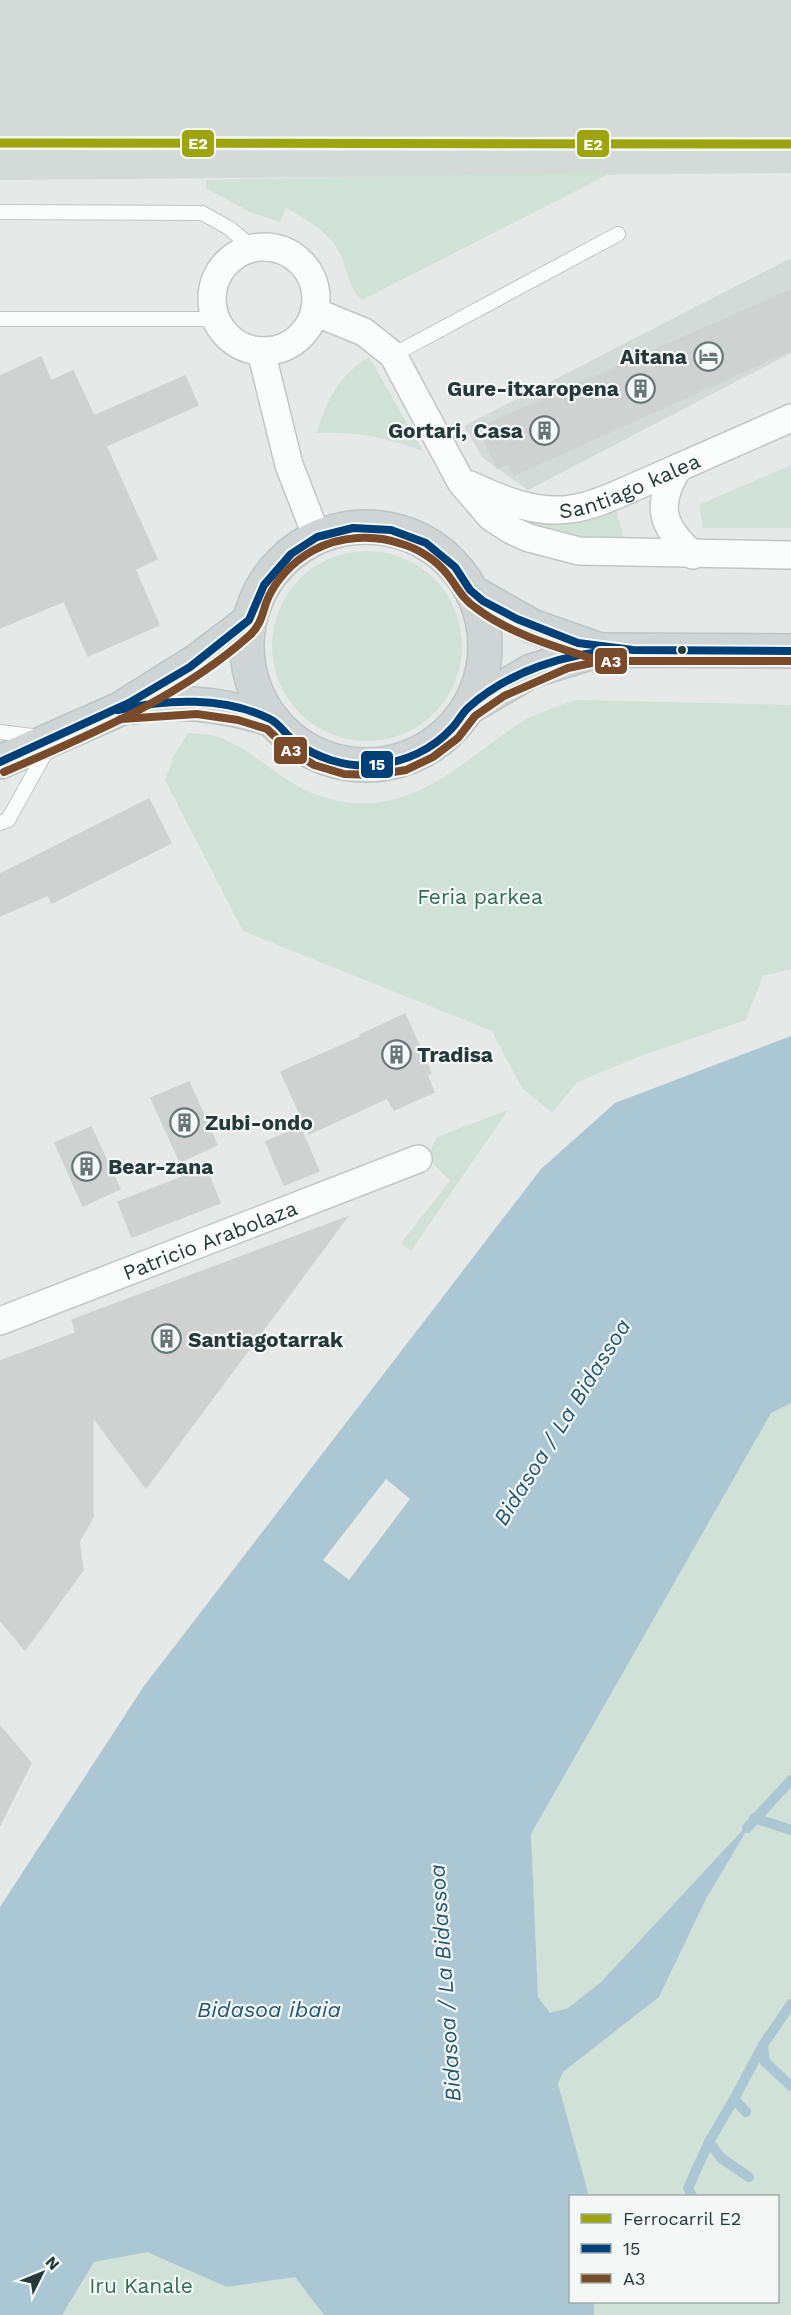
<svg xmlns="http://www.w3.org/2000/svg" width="791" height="2315" font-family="'Work Sans',sans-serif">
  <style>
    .built { fill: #d3dad8 }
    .green { fill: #d0e1d8 }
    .water { fill: #aac7d3 }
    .pier { fill: #e5e9e8 }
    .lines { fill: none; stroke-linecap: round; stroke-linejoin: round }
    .stream { stroke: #aac7d3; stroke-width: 10 }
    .building { fill: #ced2d1; stroke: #ced2d1; stroke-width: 1.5 }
    .lane-casing { stroke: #c2c6c5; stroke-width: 16 }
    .street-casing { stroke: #c2c6c5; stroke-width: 30 }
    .primary-casing { stroke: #bdc4c4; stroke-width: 36 }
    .lane { stroke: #fbfcfc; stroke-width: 14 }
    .street { stroke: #fbfcfc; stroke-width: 27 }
    .primary { stroke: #ced5d4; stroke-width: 33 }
    .bus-1-casing { stroke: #f3f8f6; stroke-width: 12 }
    .bus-2-casing { stroke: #f3f8f6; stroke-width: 12 }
    .bus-1 { stroke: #004079; stroke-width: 8 }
    .bus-2 { stroke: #7a4b2a; stroke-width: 8 }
    .rail-1-casing { stroke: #f3f8f6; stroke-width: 14 }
    .rail-1 { stroke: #9ea40b; stroke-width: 9 }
    .bus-dot { fill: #253a38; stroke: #f3f8f6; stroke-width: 2 }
    .labels { text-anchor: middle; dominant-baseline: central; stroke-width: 4.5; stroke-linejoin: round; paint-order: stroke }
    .poi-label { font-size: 21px; font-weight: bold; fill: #253a38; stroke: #f3f8f6; text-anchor: start }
    .street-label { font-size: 21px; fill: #253a38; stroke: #f3f8f6 }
    .park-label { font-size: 21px; fill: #336d53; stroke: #f3f8f6 }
    .water-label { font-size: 22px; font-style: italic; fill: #255770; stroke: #f3f8f6 }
    .line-badge { stroke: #f3f8f6; stroke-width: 2 }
    .badge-label { font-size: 16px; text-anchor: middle; font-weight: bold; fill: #fff }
  </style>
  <rect width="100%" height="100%" fill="#e5e9e8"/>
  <g class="built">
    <polygon points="0,0 791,0 791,173 0,180"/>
    <polygon points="791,258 791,353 528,490 483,458 464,426"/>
  </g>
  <g class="green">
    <path d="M613,172L362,300C349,287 348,275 342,258C332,233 309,221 286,208L280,222L250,212L206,188V180Z"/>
    <path d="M369,357L423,451C383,437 360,431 317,433C326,401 339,375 369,357Z"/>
    <polygon points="791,465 791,528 703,528 699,505"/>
    <path d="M615,506L625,542C579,540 552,533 509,517Z"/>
    <circle cx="367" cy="646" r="95"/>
    <path d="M576,700L791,705V969L763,976L746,1020L643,1055L577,1082L552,1113L522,1088L492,1031L243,931L165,780L174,755L188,733C197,734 207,734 215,736C250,746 280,782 317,795C402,825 454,768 517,725C535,713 556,707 576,700Z"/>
    <polygon points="508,1110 411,1251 401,1243 450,1181 427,1157 437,1137"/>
    <polygon points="791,1357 791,2315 594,2315 594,2302 778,2302 778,2196 589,2196 558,2085 563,2072 659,1997 706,1899 752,1821 601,1982 568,2008 550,2013 538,1997 531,1834 770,1413"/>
    <polygon points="127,2127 341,2315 0,2315 0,2242"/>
  </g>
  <polygon class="water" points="791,1036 791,1403 771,1413 531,1834 538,1997 550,2013 568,2008 601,1982 754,1818 706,1899 659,1997 563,2072 558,2084 589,2196 570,2196 570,2302 594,2302 594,2315 324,2315 295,2277 227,2287 147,2252 94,2262 62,2315 0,2315 0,1907 144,1686 541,1169 615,1103"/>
  <polygon class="pier" points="386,1479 410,1499 349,1580 323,1560"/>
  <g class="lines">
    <g class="stream">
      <polyline points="754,1818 791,1830"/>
      <polyline points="747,1828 791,1780"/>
      <polyline points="791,2004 763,2045 765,2062 791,2086"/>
      <polyline points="734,2099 709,2142 721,2158 749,2177"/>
      <polyline points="746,2112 734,2099 763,2045"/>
      <polyline points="692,2196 688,2188 709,2142"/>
    </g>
  </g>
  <g class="building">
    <polygon points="791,290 791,350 514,475 508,463 497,468 479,428"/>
    <polygon points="41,357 51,381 73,371 94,416 185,376 198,405 106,446 157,559 135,569 159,625 88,656 64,601 0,628 0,376"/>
    <polygon points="149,799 171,843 52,903 48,895 0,916 0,874"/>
    <polygon points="405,1014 431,1073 427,1075 434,1092 394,1110 387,1098 309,1134 281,1072 361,1037 360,1035"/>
    <polygon points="189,1082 217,1145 180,1162 151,1098"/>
    <polygon points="91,1127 120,1189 83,1206 55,1143"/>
    <polygon points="300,1127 319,1171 284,1185 266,1142"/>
    <polygon points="206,1168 220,1203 132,1237 118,1202"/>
    <polygon points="347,1217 146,1488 93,1417 93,1517 79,1542 83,1570 25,1650 0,1620 0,1361 76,1333 72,1320"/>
    <polygon points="0,1726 31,1763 0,1825"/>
  </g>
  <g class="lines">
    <defs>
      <g id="lane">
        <polyline points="0,212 202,213 229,228 252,247"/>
        <polyline points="0,319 215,319"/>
        <polyline points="393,355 618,234"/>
        <polyline points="0,732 40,737"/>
        <polyline points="0,823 8,820 48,748"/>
      </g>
      <g id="street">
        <circle cx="264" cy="299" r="52"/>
        <polyline points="315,312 364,332 393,355 461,482 491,517 511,530 529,538 579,551 791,555"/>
        <polyline points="261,351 289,465 317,537"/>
        <path d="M678,468C655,505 661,526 693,555"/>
        <path id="s1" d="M470,485C502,500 535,514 571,509C598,505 624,491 648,481C696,460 743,439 791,418"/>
        <path id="s2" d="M0,1321L418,1159"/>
      </g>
      <g id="primary">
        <circle cx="366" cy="646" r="119"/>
        <polyline points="472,592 532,626 600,650"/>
        <path d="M133,707C181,698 227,705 273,720"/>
        <polyline points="468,708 531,671 600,650 791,651"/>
        <polyline points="0,762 120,709 198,660 249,621"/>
      </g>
    </defs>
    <use href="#lane" class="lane-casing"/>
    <use href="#street" class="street-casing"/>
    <use href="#primary" class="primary-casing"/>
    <use href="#lane" class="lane"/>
    <use href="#street" class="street"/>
    <use href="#primary" class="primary"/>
    <defs>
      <g id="bus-1">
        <path d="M118,710C166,699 224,696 270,719C280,724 285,734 294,741C316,758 347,768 375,765C404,762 432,750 452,728C458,722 462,713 469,707C510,671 566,653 620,650"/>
        <polyline points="0,762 129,703 190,667 249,620 264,585 291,554 317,537 353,528 391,530 426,543 455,567 470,590 483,601 517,619 578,643 633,650 791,651"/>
      </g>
      <g id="bus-2">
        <polyline points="121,719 197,714 238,720 267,729 287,748 314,765 344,774 375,775 406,770 433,757 458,738 475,716 504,696 568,668 601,661 791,661"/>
        <path d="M4,772C89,735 180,698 250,635C260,626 262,616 266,603C274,581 293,561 314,550C340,536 374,534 402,544C419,549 436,560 447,574C457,586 462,599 476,608C510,634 556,647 597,660"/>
      </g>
    </defs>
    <use href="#bus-1" class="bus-1-casing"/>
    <use href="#bus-2" class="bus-2-casing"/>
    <use href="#bus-1" class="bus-1"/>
    <use href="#bus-2" class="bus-2"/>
    <defs>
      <polyline id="rail-1" points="0,143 791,144"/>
    </defs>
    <use href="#rail-1" class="rail-1-casing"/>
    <use href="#rail-1" class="rail-1"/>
  </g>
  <defs>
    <symbol id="hotel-ring" viewBox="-11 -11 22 22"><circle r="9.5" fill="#f3f8f6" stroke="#687776" stroke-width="1.5"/><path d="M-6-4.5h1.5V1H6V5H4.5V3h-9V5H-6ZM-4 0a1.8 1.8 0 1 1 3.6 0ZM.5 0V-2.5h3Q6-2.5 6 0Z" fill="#687776"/></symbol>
    <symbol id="building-ring" viewBox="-11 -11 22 22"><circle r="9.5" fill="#f3f8f6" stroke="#687776" stroke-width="1.5"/><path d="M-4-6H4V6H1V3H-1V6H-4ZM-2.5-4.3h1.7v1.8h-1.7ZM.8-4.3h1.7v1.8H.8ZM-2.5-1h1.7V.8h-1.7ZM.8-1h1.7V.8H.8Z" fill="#687776"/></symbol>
  </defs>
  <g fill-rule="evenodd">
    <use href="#hotel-ring" x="692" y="340" width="33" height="33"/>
    <use href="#building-ring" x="624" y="372" width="33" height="33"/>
    <use href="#building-ring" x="528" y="414" width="33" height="33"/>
    <use href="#building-ring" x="380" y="1038" width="33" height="33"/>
    <use href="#building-ring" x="168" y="1106" width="33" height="33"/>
    <use href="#building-ring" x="70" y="1150" width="33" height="33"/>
    <use href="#building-ring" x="150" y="1322" width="33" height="33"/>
  </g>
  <circle class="bus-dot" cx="682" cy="650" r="5"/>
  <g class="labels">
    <g class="poi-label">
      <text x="687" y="356" text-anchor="end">Aitana</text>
      <text x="619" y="388" text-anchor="end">Gure-itxaropena</text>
      <text x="523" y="430" text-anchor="end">Gortari, Casa</text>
      <text x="417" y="1054">Tradisa</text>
      <text x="205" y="1122">Zubi-ondo</text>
      <text x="108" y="1166">Bear-zana</text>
      <text x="188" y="1339">Santiagotarrak</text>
    </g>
    <g class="street-label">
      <text stroke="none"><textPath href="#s1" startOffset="168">Santiago kalea</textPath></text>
      <text stroke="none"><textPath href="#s2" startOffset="225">Patricio Arabolaza</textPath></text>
    </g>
    <g class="park-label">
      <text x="480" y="896">Feria parkea</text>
      <text x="141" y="2285">Iru Kanale</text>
    </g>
    <g class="water-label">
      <text transform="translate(562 1422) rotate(-58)">Bidasoa / La Bidassoa</text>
      <text transform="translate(445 1983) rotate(-94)">Bidasoa / La Bidassoa</text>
      <text x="269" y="2009">Bidasoa ibaia</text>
    </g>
  </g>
  <g class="line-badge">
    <rect x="181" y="129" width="34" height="29" rx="6" fill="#9ea40b"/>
    <rect x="576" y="129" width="34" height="29" rx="6" fill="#9ea40b"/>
    <rect x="594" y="647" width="34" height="28" rx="6" fill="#7a4b2a"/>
    <rect x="273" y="736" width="35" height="29" rx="6" fill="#7a4b2a"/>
    <rect x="360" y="750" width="34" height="29" rx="6" fill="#004079"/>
  </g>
  <g class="badge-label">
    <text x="198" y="149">E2</text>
    <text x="593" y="150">E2</text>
    <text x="611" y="667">A3</text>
    <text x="291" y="756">A3</text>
    <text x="377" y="770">15</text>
  </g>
  <rect x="569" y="2195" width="210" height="108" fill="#f3f8f6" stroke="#a1acaa" stroke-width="1.5"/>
  <rect x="581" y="2214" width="30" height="9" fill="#9ea40b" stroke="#a1acaa" stroke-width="1.5"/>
  <text x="623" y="2225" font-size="18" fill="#253a38">Ferrocarril E2</text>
  <rect x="581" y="2244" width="30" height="9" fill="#004079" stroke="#a1acaa" stroke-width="1.5"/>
  <text x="623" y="2255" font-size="18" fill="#253a38">15</text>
  <rect x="581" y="2274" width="30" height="9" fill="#7a4b2a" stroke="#a1acaa" stroke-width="1.5"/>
  <text x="623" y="2285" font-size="18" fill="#253a38">A3</text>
  <g transform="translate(42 2273) rotate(47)" stroke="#f3f8f6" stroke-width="4.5" paint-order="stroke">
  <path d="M0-4.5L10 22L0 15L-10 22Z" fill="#253a38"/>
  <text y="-9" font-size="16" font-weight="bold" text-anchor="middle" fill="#253a38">N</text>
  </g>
</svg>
